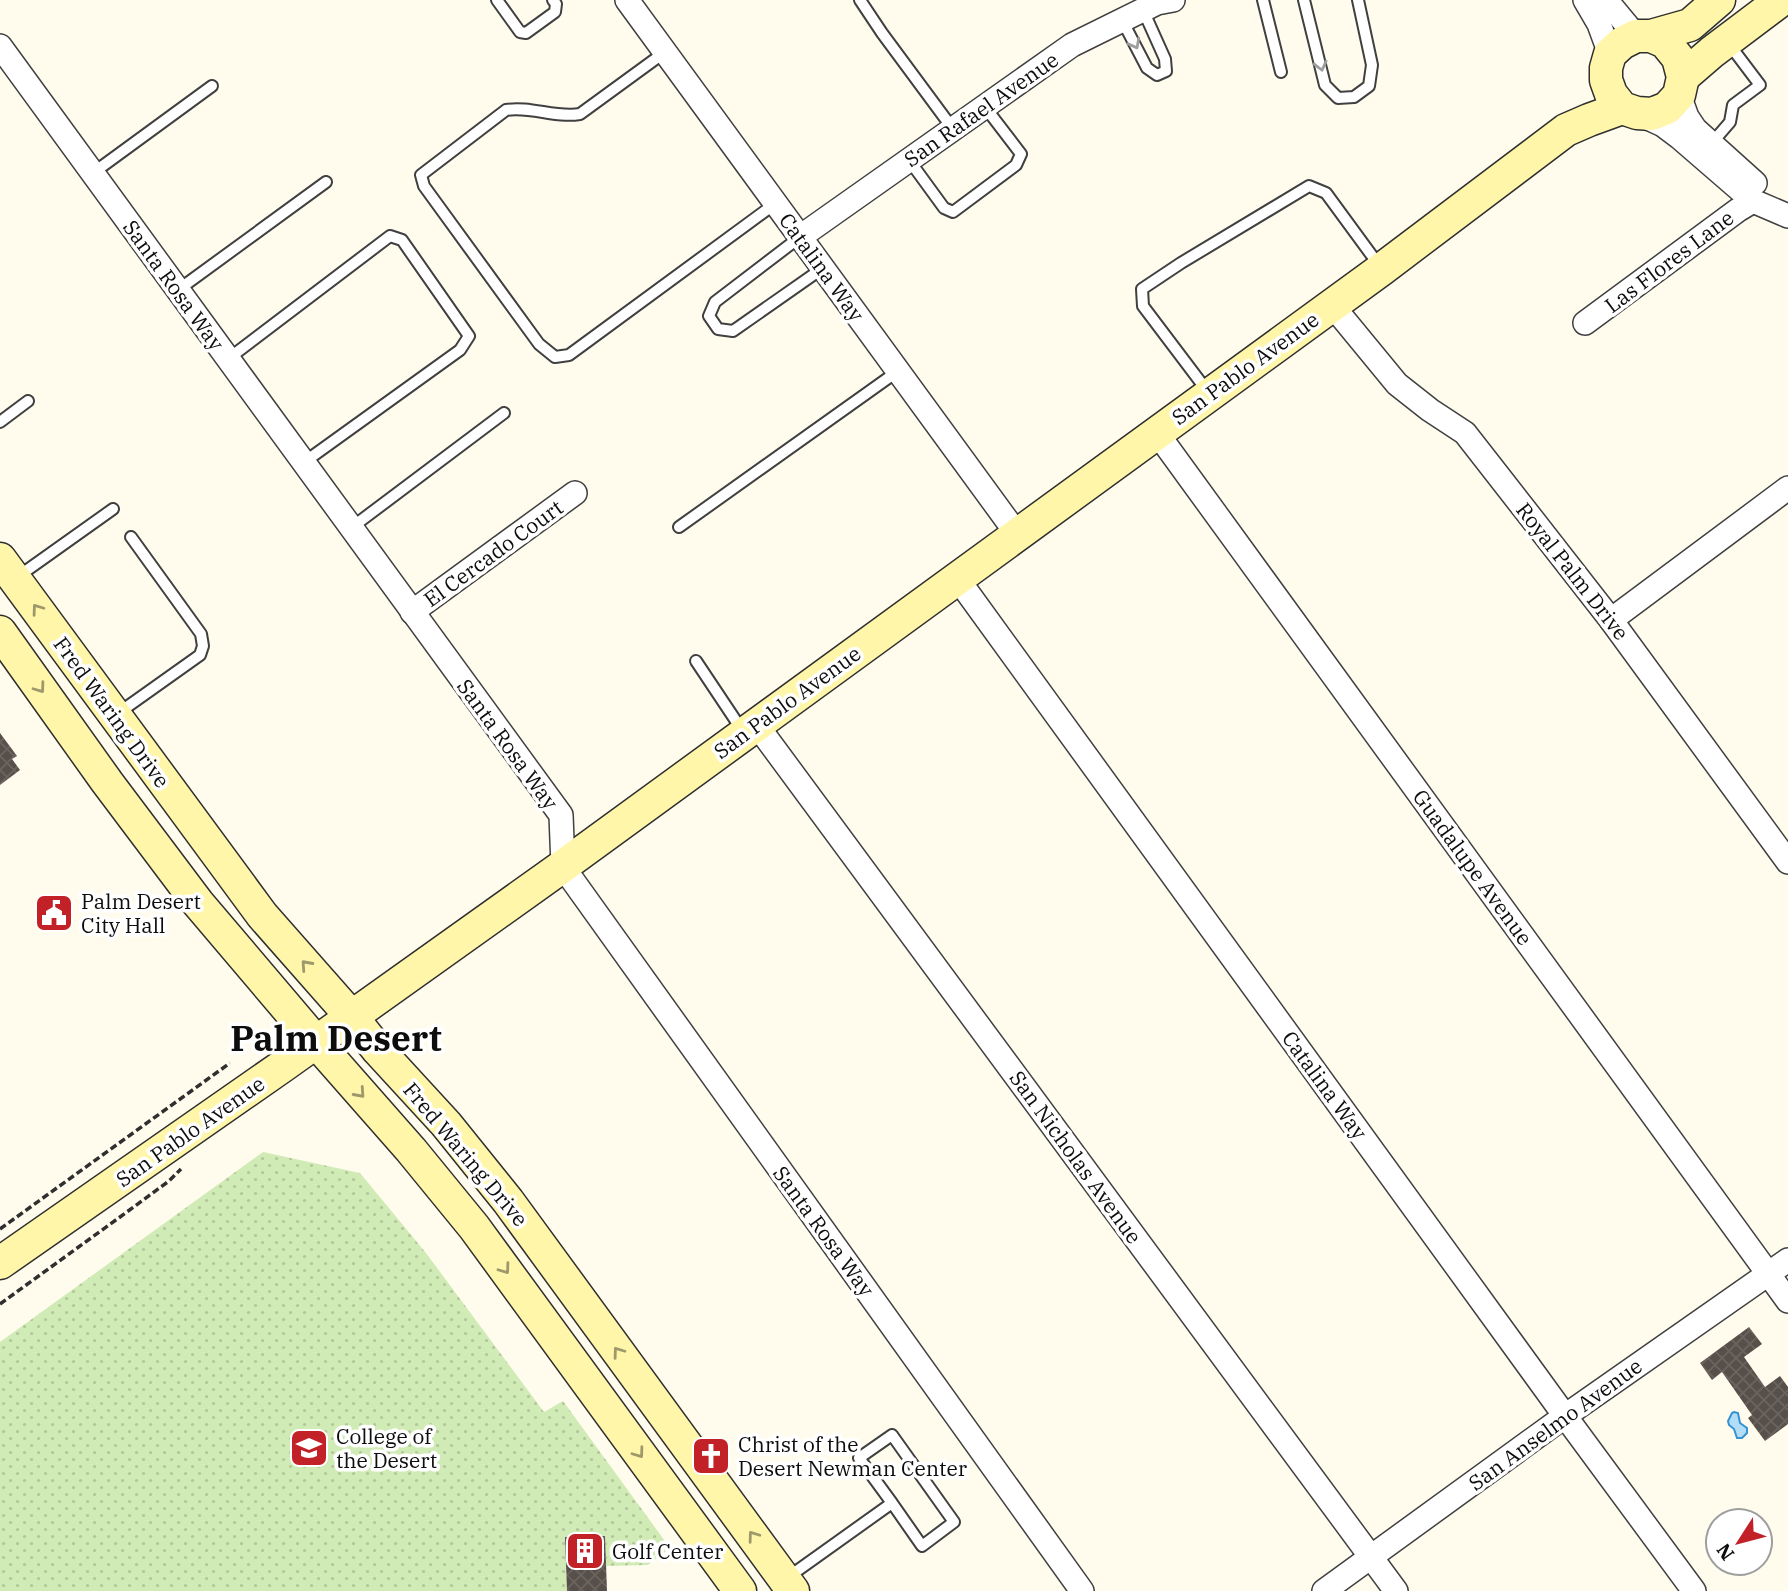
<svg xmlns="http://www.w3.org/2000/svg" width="1788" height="1591" font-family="'IBM Plex Serif',serif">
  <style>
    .grass { fill: url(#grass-dots) }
    .water { fill: #b1ddf8; stroke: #3693d1; stroke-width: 2 }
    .building { fill: url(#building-cross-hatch) }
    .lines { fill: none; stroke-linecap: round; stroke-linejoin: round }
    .lane-casing { stroke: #404040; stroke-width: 14 }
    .street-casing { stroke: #404040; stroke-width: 26 }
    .secondary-casing { stroke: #2f2f2f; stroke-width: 35 }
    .path { stroke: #2f2f2f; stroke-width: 3.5; stroke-dasharray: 7 3.5; stroke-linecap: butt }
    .lane { stroke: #fff; stroke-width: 10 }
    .street { stroke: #fff; stroke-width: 23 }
    .secondary { stroke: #fff6a9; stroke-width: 32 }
    .oneway { stroke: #9e9e9e }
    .oneway2 { stroke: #9e996b }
    .labels { text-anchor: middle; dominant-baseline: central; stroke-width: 7; stroke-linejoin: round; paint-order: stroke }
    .street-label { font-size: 21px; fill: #0d0d0d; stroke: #fff }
    .poi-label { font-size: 21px; fill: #0d0d0d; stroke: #fff; text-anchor: start }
    .town-label { font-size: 35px; font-weight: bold; fill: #0d0d0d; stroke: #fff }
  </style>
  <defs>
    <pattern id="grass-dots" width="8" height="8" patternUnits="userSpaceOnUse" patternTransform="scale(1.75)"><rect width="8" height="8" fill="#d1ebb6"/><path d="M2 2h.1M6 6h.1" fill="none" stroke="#b2c89b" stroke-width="1.8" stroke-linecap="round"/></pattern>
    <pattern id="building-cross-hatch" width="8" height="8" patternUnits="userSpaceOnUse" patternTransform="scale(1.75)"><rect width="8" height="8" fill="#574f49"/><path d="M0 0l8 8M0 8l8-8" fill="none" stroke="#6a645f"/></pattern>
  </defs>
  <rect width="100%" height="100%" fill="#fffcee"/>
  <polygon class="grass" points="263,1152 360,1173 426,1253 544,1412 563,1401 670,1548 648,1565 606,1566 605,1536 565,1537 567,1591 0,1591 0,1342"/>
  <polygon class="water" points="1734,1412 1738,1413 1740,1423 1747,1428 1747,1433 1742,1438 1737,1438 1734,1429 1729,1425 1728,1421 1732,1413"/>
  <g class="building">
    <polygon points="0,733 17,756 12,759 20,770 0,785"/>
    <polygon points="1749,1327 1762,1344 1744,1357 1765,1387 1780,1376 1788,1387 1788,1424 1765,1441 1748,1418 1752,1415 1722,1372 1712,1380 1700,1363"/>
    <polygon points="605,1536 607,1591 567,1591 565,1537"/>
  </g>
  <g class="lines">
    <defs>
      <g id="lane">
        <polyline points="497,0 520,32 526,33 555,12 556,4 553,0"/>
        <polyline points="860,0 882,33 953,129"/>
        <polyline points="1263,0 1281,72"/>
        <polyline points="1304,0 1325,85 1338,98 1354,97 1369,86 1372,65 1358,0"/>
        <polyline points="1122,20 1147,68 1157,75 1166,71 1165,59 1143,10"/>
        <path d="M665,52L580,114C555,118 531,106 506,110L421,175L424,186L539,344L555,357L569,355L776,203"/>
        <polyline points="1711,144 1730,122 1733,105 1760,85 1729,44"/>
        <polyline points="909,160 944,208 953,212 1016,165 1021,154 985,107"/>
        <polyline points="93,173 212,86"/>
        <polyline points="800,237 715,302 709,316 718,329 733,331 823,268"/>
        <polyline points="178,290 326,182"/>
        <polyline points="228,359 390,236 402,240 469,336 460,350 303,463"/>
        <polyline points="1208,392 1143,306 1142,289 1181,263 1309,186 1326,193 1381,268"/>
        <polyline points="0,422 28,401"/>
        <polyline points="679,527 898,371"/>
        <polyline points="351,528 504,413"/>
        <polyline points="16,578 113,509"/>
        <polyline points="696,661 742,730"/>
        <polyline points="117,714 200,655 203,646 201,634 131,537"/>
        <polyline points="787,1578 892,1503 922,1546 954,1522 892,1435 859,1458 892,1503"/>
      </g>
      <g id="street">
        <polyline points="627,0 1017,534"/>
        <polyline points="1585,0 1599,24 1610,54"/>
        <polyline points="1606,0 1636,36"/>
        <polyline points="0,46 561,815 563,866 571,878 1082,1591"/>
        <polyline points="1679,95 1687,117 1695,129 1755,183"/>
        <polyline points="1637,113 1663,125 1679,137 1753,201 1788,216"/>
        <polyline points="800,237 1072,45 1157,3 1173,0"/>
        <polyline points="1332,305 1397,384 1430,410 1465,433 1611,620 1788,862"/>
        <polyline points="1585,323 1738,210 1753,201"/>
        <polyline points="1157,433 1788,1301"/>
        <polyline points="957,578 1565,1416 1694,1591"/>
        <polyline points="412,612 575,493"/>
        <polyline points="1611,620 1788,488"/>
        <polyline points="756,724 1396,1591"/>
        <polyline points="1324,1591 1565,1416 1788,1260"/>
      </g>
      <g id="secondary">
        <polyline points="1651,36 1665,42 1678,58 1683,77 1679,95 1667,108 1652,114 1637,113 1622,108 1611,94 1606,80 1606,68 1610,54 1622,43 1636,36 1651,36 1690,25 1719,0"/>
        <polyline points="1683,77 1712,52 1781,0"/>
        <polyline points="0,559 262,915 351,1016 378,1050 446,1124 508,1201 793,1591"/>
        <polyline points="0,632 107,782 198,903 316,1042 411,1150 474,1227 740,1591"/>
        <polyline points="0,1263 284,1065 563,866 1382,269 1566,130 1589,120 1622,108"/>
      </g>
    </defs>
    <use href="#lane" class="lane-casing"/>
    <use href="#street" class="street-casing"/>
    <use href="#secondary" class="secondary-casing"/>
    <g class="path">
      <polyline points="0,1229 230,1063"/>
      <polyline points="0,1304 120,1217 169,1181 181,1169"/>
    </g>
    <use href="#lane" class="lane"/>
    <use href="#street" class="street"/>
    <use href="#secondary" class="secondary"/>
  </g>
  <defs><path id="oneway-chevron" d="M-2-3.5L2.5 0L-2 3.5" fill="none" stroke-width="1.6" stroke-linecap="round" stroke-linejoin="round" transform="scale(1.75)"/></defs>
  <g class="oneway">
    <use href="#oneway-chevron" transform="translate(1135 44) rotate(62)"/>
    <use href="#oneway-chevron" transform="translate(1321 66) rotate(76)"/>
  </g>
  <g class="oneway2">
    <use href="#oneway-chevron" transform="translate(37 609) rotate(-126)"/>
    <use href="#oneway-chevron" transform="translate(40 688) rotate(54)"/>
    <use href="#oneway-chevron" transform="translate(306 965) rotate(-132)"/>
    <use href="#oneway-chevron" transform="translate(360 1093) rotate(48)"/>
    <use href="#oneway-chevron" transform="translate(505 1269) rotate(54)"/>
    <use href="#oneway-chevron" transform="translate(618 1352) rotate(-126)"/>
    <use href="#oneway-chevron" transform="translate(639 1453) rotate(54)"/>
    <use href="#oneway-chevron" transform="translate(753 1536) rotate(-126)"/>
  </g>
  <defs>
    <symbol id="civic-square" viewBox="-11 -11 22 22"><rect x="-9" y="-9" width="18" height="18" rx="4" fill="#c22128" stroke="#fff"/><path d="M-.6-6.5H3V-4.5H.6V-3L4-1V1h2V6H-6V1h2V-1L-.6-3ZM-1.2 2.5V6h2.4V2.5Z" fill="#fff"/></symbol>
    <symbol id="university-square" viewBox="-11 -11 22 22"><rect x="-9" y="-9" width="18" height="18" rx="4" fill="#c22128" stroke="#fff"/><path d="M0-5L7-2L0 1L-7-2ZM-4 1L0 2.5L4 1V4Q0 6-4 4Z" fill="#fff"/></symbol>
    <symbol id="church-square" viewBox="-11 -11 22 22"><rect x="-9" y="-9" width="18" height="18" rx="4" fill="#c22128" stroke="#fff"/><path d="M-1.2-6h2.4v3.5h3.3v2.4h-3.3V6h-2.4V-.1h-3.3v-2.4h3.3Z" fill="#fff"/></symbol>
    <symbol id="building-square" viewBox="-11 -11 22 22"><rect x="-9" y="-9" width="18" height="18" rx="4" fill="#c22128" stroke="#fff"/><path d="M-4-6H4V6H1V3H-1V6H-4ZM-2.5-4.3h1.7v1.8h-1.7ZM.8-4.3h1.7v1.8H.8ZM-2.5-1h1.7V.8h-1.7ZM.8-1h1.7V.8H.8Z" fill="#fff"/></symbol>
  </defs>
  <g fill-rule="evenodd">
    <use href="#civic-square" x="32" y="891" width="44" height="44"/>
    <use href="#university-square" x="287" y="1426" width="44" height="44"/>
    <use href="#church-square" x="689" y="1434" width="44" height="44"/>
    <use href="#building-square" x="563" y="1529" width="44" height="44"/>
  </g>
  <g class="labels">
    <g class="street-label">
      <text transform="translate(981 109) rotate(-35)">San Rafael Avenue</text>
      <text transform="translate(1669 261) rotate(-37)">Las Flores Lane</text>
      <text transform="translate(822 267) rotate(54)">Catalina Way</text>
      <text transform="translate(174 285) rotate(54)">Santa Rosa Way</text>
      <text transform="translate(1245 368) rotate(-36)">San Pablo Avenue</text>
      <text transform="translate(493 553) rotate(-36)">El Cercado Court</text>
      <text transform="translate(1573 571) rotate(52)">Royal Palm Drive</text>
      <text transform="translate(787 702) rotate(-36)">San Pablo Avenue</text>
      <text transform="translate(112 712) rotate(54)">Fred Waring Drive</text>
      <text transform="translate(508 744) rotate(54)">Santa Rosa Way</text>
      <text transform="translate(1473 867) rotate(54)">Guadalupe Avenue</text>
      <text transform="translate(1325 1085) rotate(54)">Catalina Way</text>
      <text transform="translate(190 1131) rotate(-35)">San Pablo Avenue</text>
      <text transform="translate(466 1154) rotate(50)">Fred Waring Drive</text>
      <text transform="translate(1076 1157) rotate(54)">San Nicholas Avenue</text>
      <text transform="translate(824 1231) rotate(54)">Santa Rosa Way</text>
      <text transform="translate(1555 1424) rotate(-36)">San Anselmo Avenue</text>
    </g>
    <g class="poi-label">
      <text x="81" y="901">Palm Desert<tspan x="81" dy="24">City Hall</tspan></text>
      <text x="336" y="1436">College of<tspan x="336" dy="24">the Desert</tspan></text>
      <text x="738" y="1444">Christ of the<tspan x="738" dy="24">Desert Newman Center</tspan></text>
      <text x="612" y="1551">Golf Center</text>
    </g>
    <g class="town-label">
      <text x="336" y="1038">Palm Desert</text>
    </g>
  </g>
  <g transform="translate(1739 1542) rotate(234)"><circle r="33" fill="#ffffff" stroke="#9e9e9e" stroke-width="2"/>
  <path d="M0-5L12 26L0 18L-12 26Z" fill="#c22128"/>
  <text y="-10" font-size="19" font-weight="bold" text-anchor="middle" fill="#0d0d0d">N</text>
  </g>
</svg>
